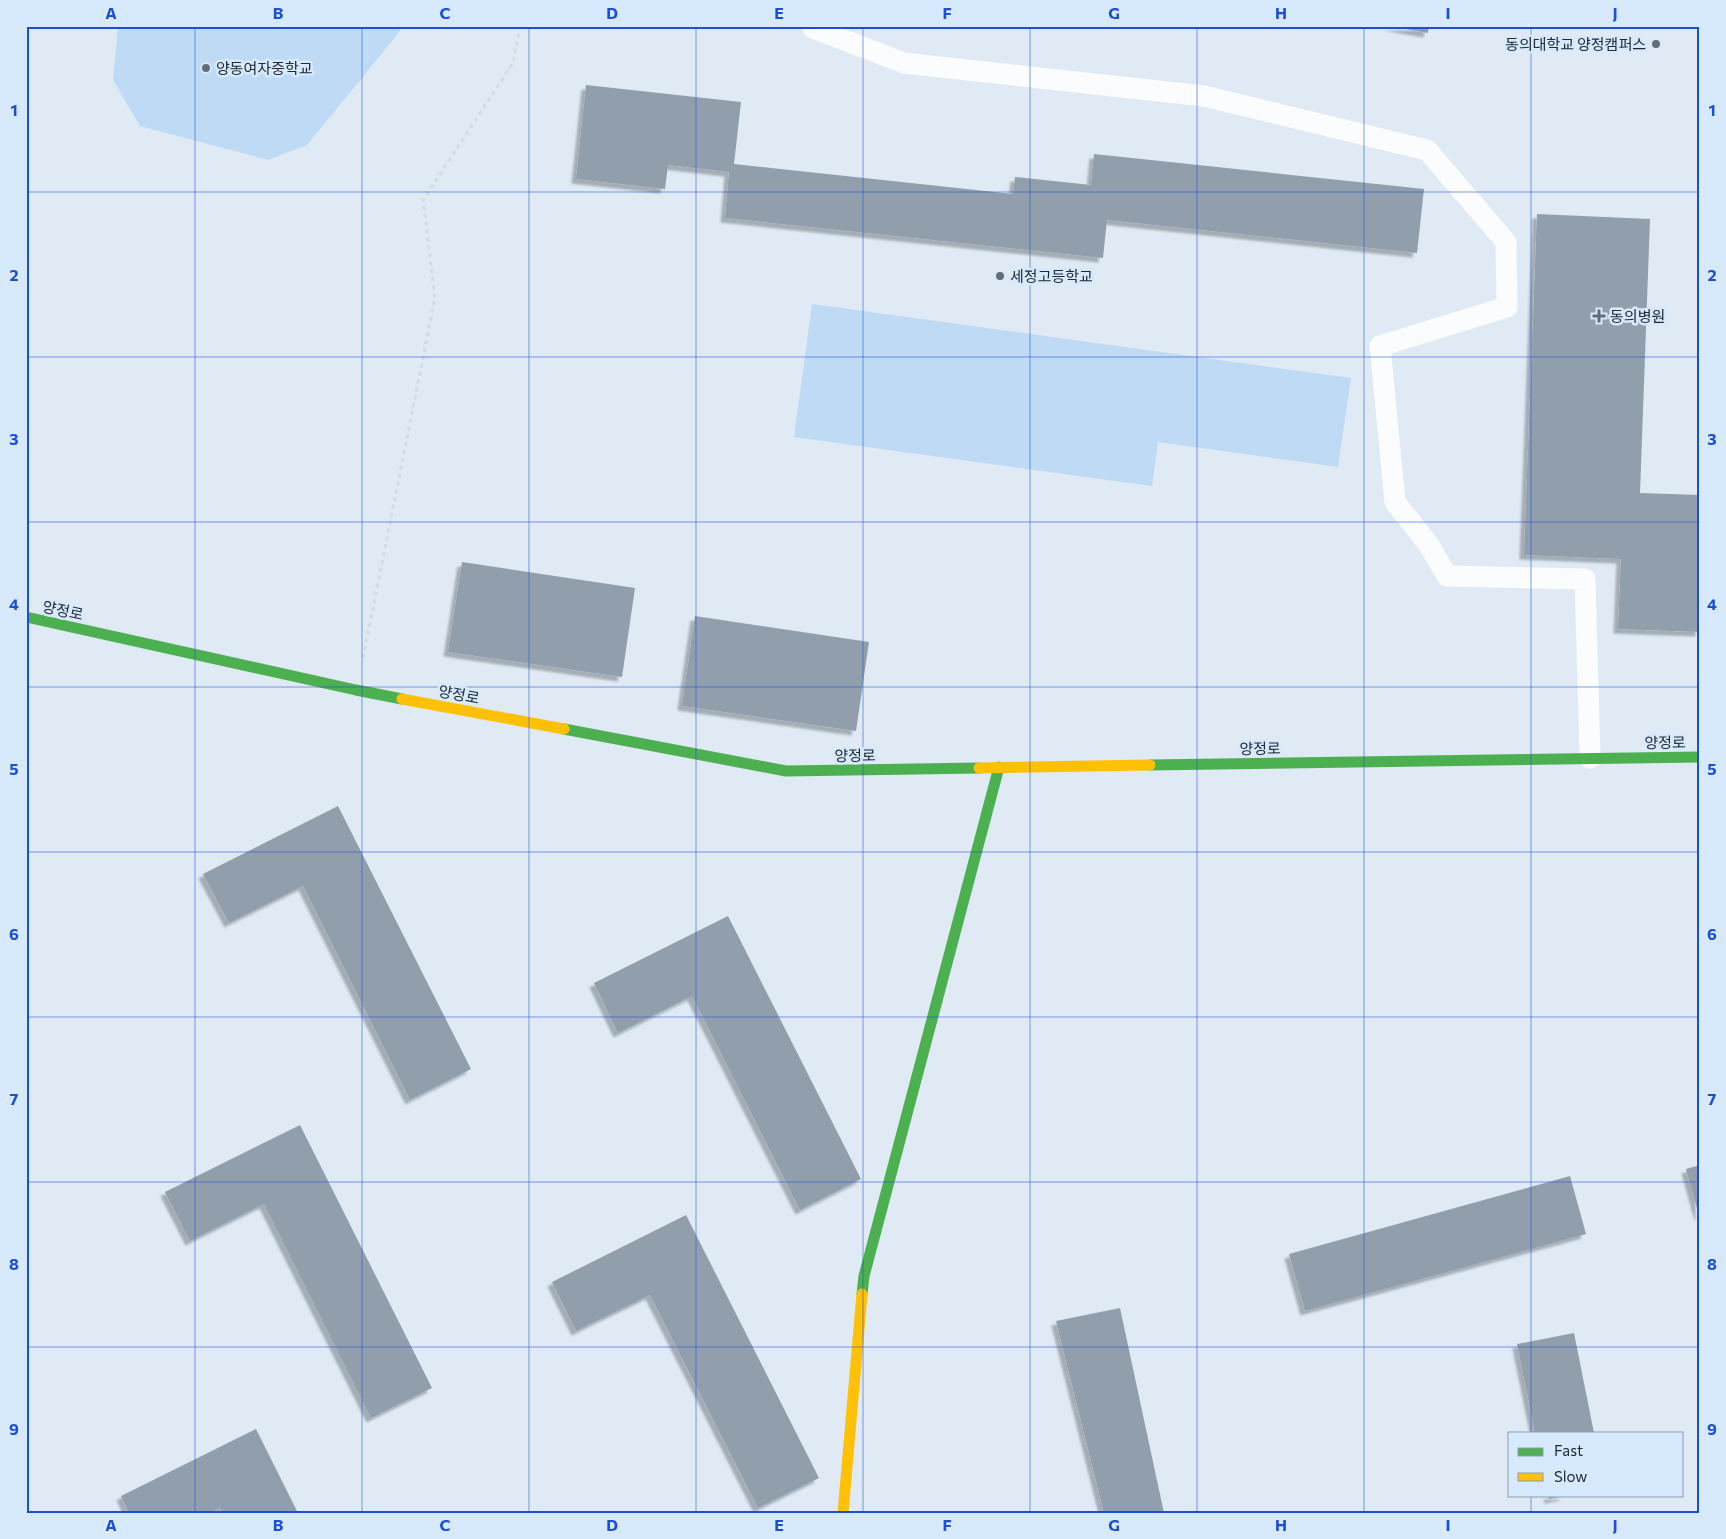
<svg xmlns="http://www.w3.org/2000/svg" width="1726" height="1539" font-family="Commissioner,'Noto Sans KR',sans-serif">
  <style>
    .green { fill: #bedaf5 }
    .building { fill: #919fad; filter: url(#shadow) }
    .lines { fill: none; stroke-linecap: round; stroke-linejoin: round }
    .path { stroke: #d6dadd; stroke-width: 3; stroke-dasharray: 4 4; stroke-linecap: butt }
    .lane { stroke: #fafcfe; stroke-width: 21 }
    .fast { stroke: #4caf50; stroke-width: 11 }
    .slow { stroke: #ffc107; stroke-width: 11 }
    .grid { fill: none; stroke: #1d4ed8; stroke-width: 1; stroke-opacity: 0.55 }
    .poi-dot { fill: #646d76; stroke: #d7eafd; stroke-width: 2 }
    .labels { text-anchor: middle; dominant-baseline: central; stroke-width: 5; stroke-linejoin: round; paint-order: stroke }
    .poi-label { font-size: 15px; fill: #212a32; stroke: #d7eafd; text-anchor: start }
    .street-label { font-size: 15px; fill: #212a32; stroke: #d7eafd }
    .neatline { fill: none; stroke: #1d4ed8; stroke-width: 2 }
    .grid-label { font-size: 16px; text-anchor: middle; font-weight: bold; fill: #1d4ed8 }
  </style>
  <defs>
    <filter id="shadow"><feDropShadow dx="-4.5" dy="4.5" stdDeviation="1" flood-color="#0004"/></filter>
  </defs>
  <rect width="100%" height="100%" fill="#dfeaf5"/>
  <g class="green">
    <polygon points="118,26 403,26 397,35 307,145 268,160 140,126 113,80"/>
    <polygon points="812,304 1351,378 1338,467 1158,442 1152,486 794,437"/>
  </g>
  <g class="building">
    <polygon points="1388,26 1429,26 1428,33"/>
    <polygon points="586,85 741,102 734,164 1013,194 1015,177 1091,185 1094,154 1424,189 1417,253 1107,220 1103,258 725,218 729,172 668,165 665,189 576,179"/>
    <polygon points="1537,214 1650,219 1640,493 1700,495 1700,632 1618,629 1621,559 1524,555"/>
    <polygon points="462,562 635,588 622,677 448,652"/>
    <polygon points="695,616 869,642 856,731 682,706"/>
    <polygon points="338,806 471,1069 410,1100 303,886 229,923 203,874"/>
    <polygon points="728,916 861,1179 800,1210 692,996 618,1033 594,983"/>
    <polygon points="300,1125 432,1388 371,1418 264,1204 190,1241 165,1192"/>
    <polygon points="1700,1165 1700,1216 1699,1216 1686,1169"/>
    <polygon points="1570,1176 1586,1234 1305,1311 1289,1254"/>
    <polygon points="686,1215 819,1478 758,1508 650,1295 576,1331 552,1282"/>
    <polygon points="1120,1308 1164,1513 1104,1513 1056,1321"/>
    <polygon points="1574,1333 1594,1433 1535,1433 1517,1344"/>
    <polygon points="256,1429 298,1513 222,1513 220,1508 211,1513 129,1513 121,1496"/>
    <polygon points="1548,1495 1564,1495 1564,1496 1549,1499"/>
  </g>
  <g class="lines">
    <polyline class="path" points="363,658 435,298 423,200 513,63 520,26"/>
    <polyline class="lane" points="813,28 904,63 1204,96 1427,150 1506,242 1507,307 1380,346 1395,502 1429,545 1447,576 1585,579 1590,758"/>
    <g class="fast">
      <polyline points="26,617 356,690 402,699"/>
      <polyline points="564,729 786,771 979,768"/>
      <polyline points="1150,765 1700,757"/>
      <polyline points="862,1294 864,1276 999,767"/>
    </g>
    <g class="slow">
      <polyline points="402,699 564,729"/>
      <polyline points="979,768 1150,765"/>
      <polyline points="843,1513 862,1294"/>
    </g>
  </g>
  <path class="grid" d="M195,26V1513M362,26V1513M529,26V1513M696,26V1513M863,26V1513M1030,26V1513M1197,26V1513M1364,26V1513M1531,26V1433M26,192H1700M26,357H1700M26,522H1700M26,687H1700M26,852H1700M26,1017H1700M26,1182H1700M26,1347H1700M1531,1495V1513"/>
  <g class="poi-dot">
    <circle cx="1656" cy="44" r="5"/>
    <circle cx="206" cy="68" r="5"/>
    <circle cx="1000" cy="276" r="5"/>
    <path d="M1596.5 308.5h5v5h5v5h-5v5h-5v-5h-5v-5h5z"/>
  </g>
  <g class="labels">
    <g class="poi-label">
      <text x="1646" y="44" text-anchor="end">동의대학교 양정캠퍼스</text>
      <text x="216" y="68">양동여자중학교</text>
      <text x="1010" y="276">세정고등학교</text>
      <text x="1610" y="316">동의병원</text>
    </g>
    <g class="street-label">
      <text transform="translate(63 610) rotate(12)">양정로</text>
      <text transform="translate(459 694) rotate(11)">양정로</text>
      <text transform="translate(1665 742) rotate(-1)">양정로</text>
      <text transform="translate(1260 748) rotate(-1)">양정로</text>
      <text transform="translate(855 755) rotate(-1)">양정로</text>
    </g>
  </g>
  <rect width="1726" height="1539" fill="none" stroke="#d7eafd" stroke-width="55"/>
  <rect x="1508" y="1432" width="175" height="65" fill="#d7eafd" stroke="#8e9dac"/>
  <rect x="1518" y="1448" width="25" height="8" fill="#4caf50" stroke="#8e9dac"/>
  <text x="1554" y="1456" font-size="15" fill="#212a32">Fast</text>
  <rect x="1518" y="1473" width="25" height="8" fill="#ffc107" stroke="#8e9dac"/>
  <text x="1554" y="1482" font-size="15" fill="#212a32">Slow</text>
  <rect x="28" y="28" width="1670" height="1484" class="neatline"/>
  <g class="grid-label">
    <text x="111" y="19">A</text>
    <text x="278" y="19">B</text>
    <text x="445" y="19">C</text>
    <text x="612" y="19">D</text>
    <text x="779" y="19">E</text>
    <text x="947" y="19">F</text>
    <text x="1114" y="19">G</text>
    <text x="1281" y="19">H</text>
    <text x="1448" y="19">I</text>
    <text x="1615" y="19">J</text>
    <text x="14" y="116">1</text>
    <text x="1712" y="116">1</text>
    <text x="14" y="281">2</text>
    <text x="1712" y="281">2</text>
    <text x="14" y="445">3</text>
    <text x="1712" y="445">3</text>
    <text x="14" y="610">4</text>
    <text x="1712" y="610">4</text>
    <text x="14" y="775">5</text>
    <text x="1712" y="775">5</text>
    <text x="14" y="940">6</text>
    <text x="1712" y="940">6</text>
    <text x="14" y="1105">7</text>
    <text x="1712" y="1105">7</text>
    <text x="14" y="1270">8</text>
    <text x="1712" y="1270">8</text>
    <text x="14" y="1435">9</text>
    <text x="1712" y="1435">9</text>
    <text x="111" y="1531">A</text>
    <text x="278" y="1531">B</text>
    <text x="445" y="1531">C</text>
    <text x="612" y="1531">D</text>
    <text x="779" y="1531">E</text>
    <text x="947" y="1531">F</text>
    <text x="1114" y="1531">G</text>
    <text x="1281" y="1531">H</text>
    <text x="1448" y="1531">I</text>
    <text x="1615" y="1531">J</text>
  </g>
</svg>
